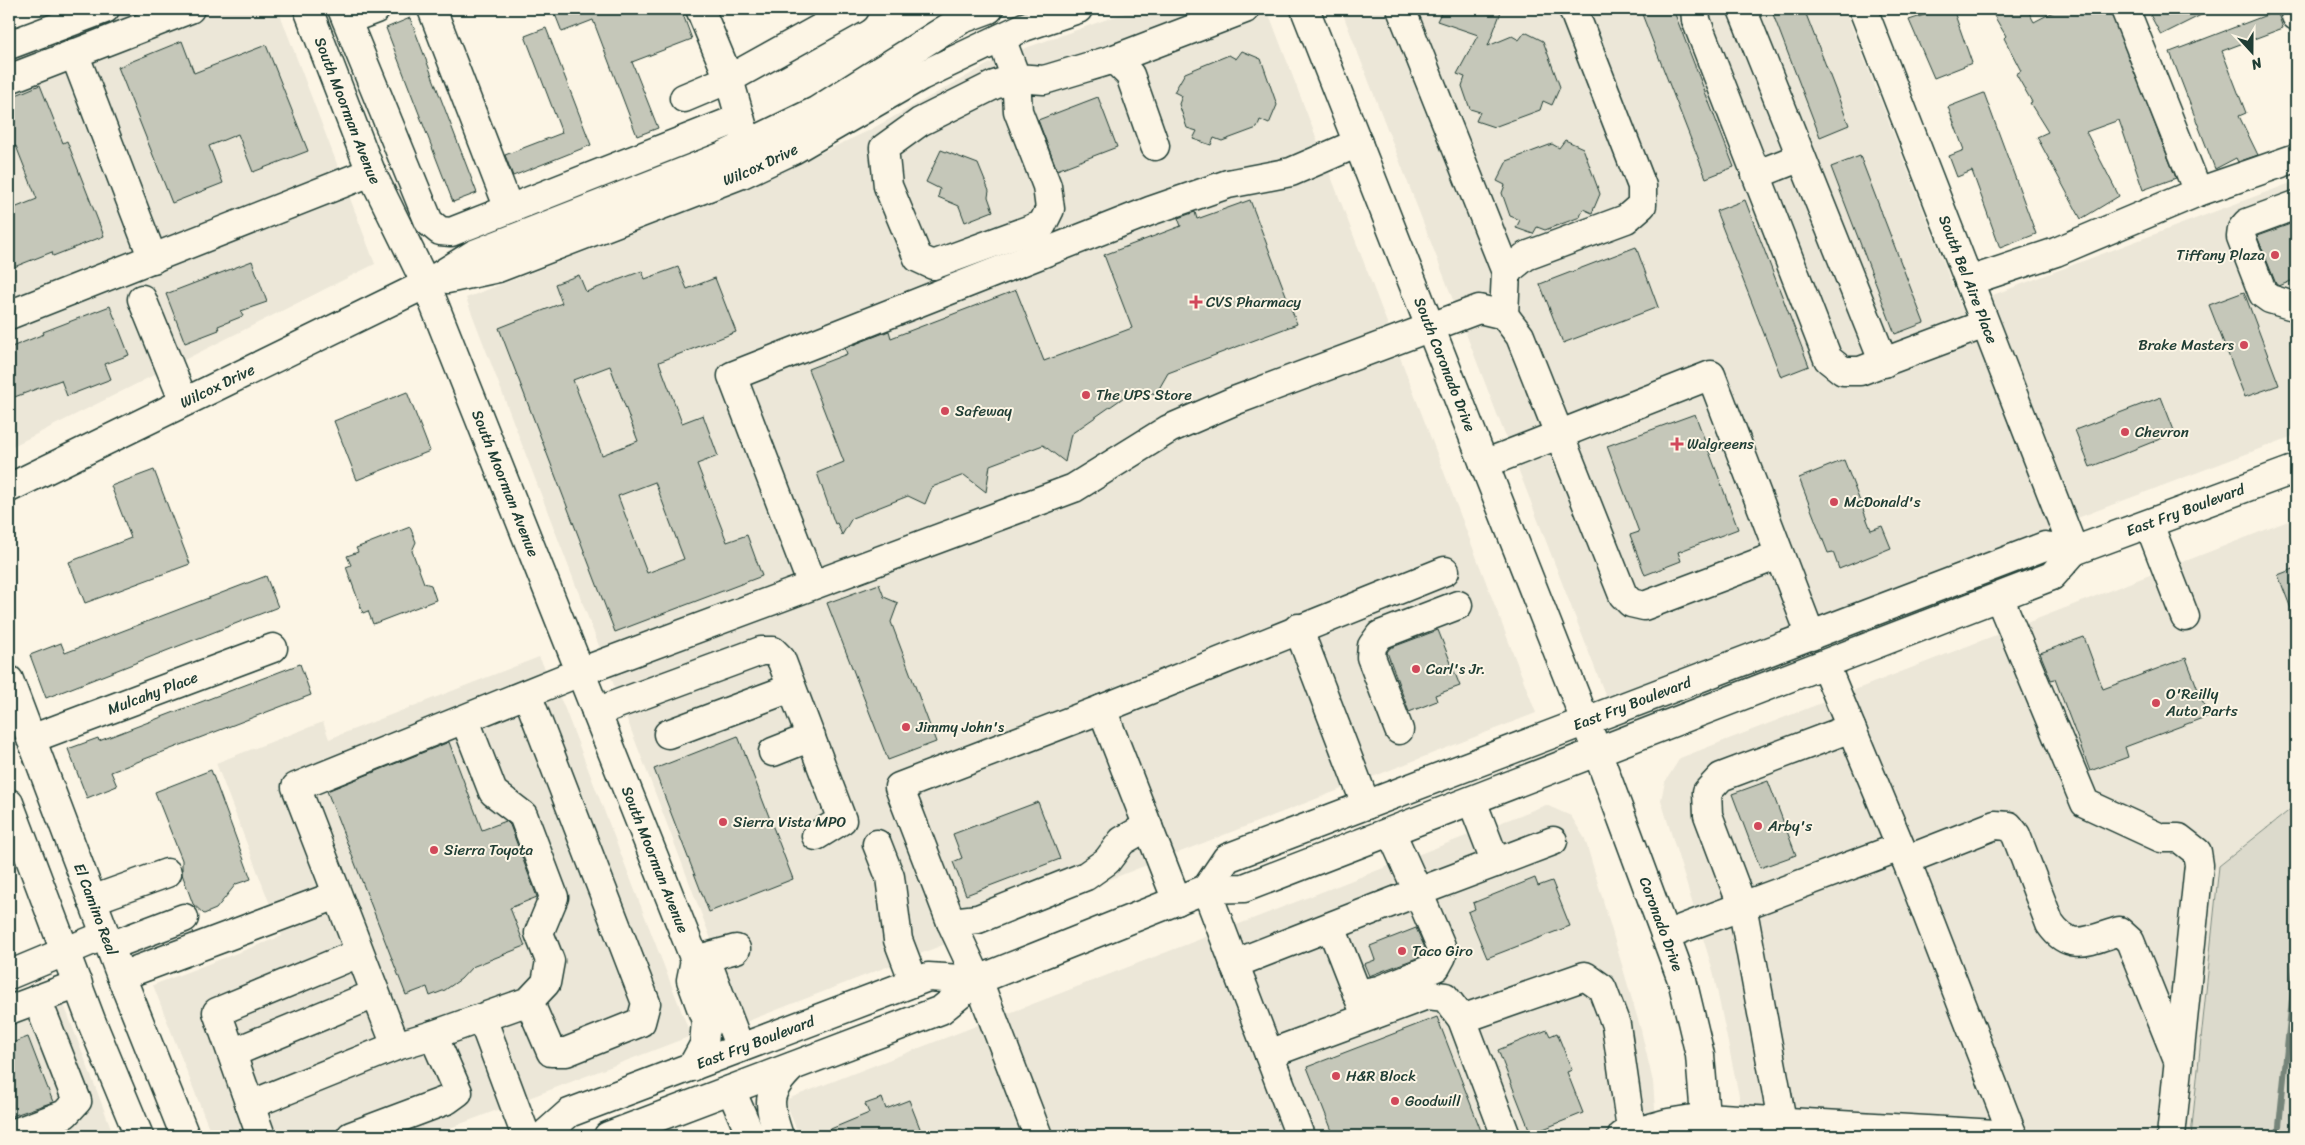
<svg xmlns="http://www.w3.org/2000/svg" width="2305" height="1145" font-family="Sriracha,sans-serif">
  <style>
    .built { fill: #ece7d8 }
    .green { fill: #dcdacc; stroke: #7e8c80 }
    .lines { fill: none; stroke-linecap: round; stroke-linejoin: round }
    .stream { stroke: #758479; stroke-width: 6 }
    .building { fill: #c5c7b9; stroke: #1f3d34; fill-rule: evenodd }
    .minor-casing { stroke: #1f3d34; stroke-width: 31 }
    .major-casing { stroke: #1f3d34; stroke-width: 31 }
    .minor { stroke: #fcf5e5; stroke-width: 28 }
    .major { stroke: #fcf5e5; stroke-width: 28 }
    .poi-dot { fill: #d1495b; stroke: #fcf5e5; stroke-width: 2 }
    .labels { text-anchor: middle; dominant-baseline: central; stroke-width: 4; stroke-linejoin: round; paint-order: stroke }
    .street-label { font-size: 15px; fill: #1f3d34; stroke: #fcf5e5 }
    .poi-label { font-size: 15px; fill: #1f3d34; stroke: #fcf5e5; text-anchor: start }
  </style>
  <rect width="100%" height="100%" fill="#fcf5e5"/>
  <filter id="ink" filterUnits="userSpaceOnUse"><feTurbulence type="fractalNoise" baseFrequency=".02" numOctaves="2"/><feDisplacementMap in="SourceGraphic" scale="10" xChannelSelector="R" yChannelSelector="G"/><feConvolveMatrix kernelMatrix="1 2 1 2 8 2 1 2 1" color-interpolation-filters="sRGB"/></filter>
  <g filter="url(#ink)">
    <g class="built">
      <polygon points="134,9 278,9 375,264 9,448 9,58"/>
      <polygon points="1136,9 1267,9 1536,713 743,1023 466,298 730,195 868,131 1003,56"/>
      <polygon points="1341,9 1845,9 1961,307 2296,181 2296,435 1606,697"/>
      <polygon points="2296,518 2296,805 2219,866 2191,1136 1737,1136 1739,1096 1713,971 1661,800 1665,782 1680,758"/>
      <polygon points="539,657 563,704 691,1036 429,1136 212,1136 153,985 282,936 216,763 323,722 329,739"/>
      <polygon points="1546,805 1571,816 1585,839 1641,1030 1653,1082 1657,1136 799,1136 785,1100"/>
      <polygon points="54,978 114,1136 9,1136 9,995"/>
    </g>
    <polygon class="green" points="2296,805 2296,1136 2191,1136 2219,866"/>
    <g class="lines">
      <polyline class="stream" points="2278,1136 2296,960"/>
    </g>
    <g class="building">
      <polygon points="553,9 681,9 692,39 632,62 658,128 637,136 593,20 562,32"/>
      <polygon points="1443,9 1502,9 1488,46 1512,36 1519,40 1525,32 1543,41 1560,87 1552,105 1543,101 1540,110 1494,127 1476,121 1480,112 1470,109 1462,86 1465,77 1457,74 1478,35 1437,21"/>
      <polygon points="1640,9 1673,9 1734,167 1706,178"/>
      <polygon points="1771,9 1804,9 1849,125 1820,137"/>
      <polygon points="1943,9 1953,9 1972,63 1934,78 1909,20"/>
      <polygon points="1990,9 2027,9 2034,22 2059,9 2110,9 2176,178 2143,190 2119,120 2086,132 2119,196 2081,219 2037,137 2048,132 2030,103 2032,102 2016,74 2021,71 2004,38 2006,36"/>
      <polygon points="2147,9 2213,9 2161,35"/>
      <polygon points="2277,11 2283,28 2222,51 2246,113 2239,116 2258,155 2238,162 2236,158 2215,169 2170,52"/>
      <polygon points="410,18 477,193 453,202 386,28"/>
      <polygon points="546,28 591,145 513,176 505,155 562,133 525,36"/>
      <polygon points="182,41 194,73 266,45 308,151 253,172 238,134 209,146 223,183 172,203 118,67"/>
      <polygon points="1242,51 1261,59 1277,105 1269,124 1260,120 1257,128 1222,141 1214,138 1211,145 1193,139 1197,131 1187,128 1179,104 1182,96 1174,92 1185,73 1229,55 1236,59"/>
      <polygon points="40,85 63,143 67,141 104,236 53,256 52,252 9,269 9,210 37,199 16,146 9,149 9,98"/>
      <polygon points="1984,93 2036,234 2000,248 1972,171 1957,177 1949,156 1964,150 1948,107"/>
      <polygon points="1098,97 1117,147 1057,170 1038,120"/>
      <polygon points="1565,140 1583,148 1600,194 1592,213 1583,209 1580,217 1545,230 1537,227 1533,234 1516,228 1520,220 1510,216 1502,193 1505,185 1497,181 1507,161 1552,144 1559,148"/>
      <polygon points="941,150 978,164 989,191 988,197 993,211 965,222 959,206 938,197 940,189 926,182"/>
      <polygon points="1860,156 1924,323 1895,334 1831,167"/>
      <polygon points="1250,200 1297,324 1168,373 1156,394 1139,390 1130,393 1071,434 1065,462 1043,445 990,465 986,492 964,475 932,487 925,504 908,496 852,518 842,535 837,523 835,524 817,473 844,462 808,369 847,354 845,348 889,331 891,338 1016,290 1044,361 1132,328 1104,255 1181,226 1178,218 1195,212 1197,219"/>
      <polygon points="1745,200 1809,366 1781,377 1716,211"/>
      <polygon points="2296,222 2296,279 2279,286 2276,284 2257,236"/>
      <polygon points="1636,247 1658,307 1563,343 1540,284"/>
      <polygon points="252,261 267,302 241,311 243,316 218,326 219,330 185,343 166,294"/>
      <path d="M678,267L687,289L715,278L736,332L659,362L682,423L703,415L718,456L697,464L727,542L747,535L762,576L615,632L499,328L562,303L555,284L579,275L586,292L642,271L645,279ZM610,366L638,441L602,455L573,380ZM655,482L684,559L647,573L618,496Z"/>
      <polygon points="2244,292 2279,385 2245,397 2209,305"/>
      <polygon points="110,306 129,355 105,364 111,379 67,396 61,380 9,399 9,348 44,334 43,332"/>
      <polygon points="407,392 430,451 357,480 334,421"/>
      <polygon points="2161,397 2175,433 2090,467 2075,430"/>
      <polygon points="1695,414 1738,529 1678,552 1681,561 1645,575 1630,535 1639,532 1607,446"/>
      <polygon points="1844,460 1871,530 1882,526 1891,548 1839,569 1833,552 1828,553 1799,478"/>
      <polygon points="154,470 190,564 85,603 69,562 131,538 111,486"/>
      <polygon points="410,527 416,542 412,551 424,583 431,585 436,600 373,624 368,611 363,613 346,567 351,565 347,556 358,552 356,548"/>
      <polygon points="2296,568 2296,619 2295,619 2278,575"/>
      <polygon points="266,576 278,607 46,698 30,655 61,643 65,653"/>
      <polygon points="879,584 884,597 898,603 891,622 936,742 888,760 827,603"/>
      <polygon points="1438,630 1460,686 1435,695 1437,701 1409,712 1387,652 1390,648"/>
      <polygon points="2084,637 2103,689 2186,658 2208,716 2125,747 2128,757 2090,771 2055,679 2051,680 2040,653"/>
      <polygon points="300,664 311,695 111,772 117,786 87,798 68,749 98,738 99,741"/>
      <polygon points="738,736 793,879 709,912 654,769"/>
      <polygon points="449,742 482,830 506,821 510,825 537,897 510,908 525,946 472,967 461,979 445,990 430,996 427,987 406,995 327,791"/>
      <polygon points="211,770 251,879 236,884 216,909 204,914 193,904 182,874 182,860 155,792"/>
      <polygon points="1768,781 1796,855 1760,868 1732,794"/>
      <polygon points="1038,802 1060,859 966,895 953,862 962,858 953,834"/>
      <polygon points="1535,878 1538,886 1552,881 1570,926 1487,958 1468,912 1475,909 1473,903"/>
      <polygon points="1416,928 1426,950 1425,955 1369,976 1364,964 1375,960 1370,946"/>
      <polygon points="1437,1017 1483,1136 1334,1136 1307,1067"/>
      <polygon points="1547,1030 1550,1036 1557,1033 1572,1070 1567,1072 1583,1113 1531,1134 1498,1050"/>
      <polygon points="28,1037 53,1102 9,1117 9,1044"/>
      <polygon points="882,1098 886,1109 909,1100 923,1136 814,1136 869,1113 865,1104"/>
    </g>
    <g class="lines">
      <defs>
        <g id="minor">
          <path id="s1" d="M308,9L371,172L426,284L695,960L711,972L740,1048"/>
          <polyline points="342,9 429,222 440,231 451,232 740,118"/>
          <polyline points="432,9 509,209"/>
          <polyline points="700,9 729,79 745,135"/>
          <path id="s2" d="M1305,9L1597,751L1682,980L1700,1055L1705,1117L1703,1136"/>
          <polyline points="1401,9 1506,272 1504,315"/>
          <polyline points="1695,9 1696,20 1828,359 1843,371 1860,371 1985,324"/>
          <polyline points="1742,9 1884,363"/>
          <path id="s3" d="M1863,9L2074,551"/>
          <polyline points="2125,9 2198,192"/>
          <polyline points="2294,9 2296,16"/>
          <polyline points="347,20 376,9"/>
          <polyline points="1001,38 1016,78 1018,111 1047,186 1050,209 1042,225 933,265 918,258 888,186 884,148 920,122 994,85 1016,78 1044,80 1114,59 1130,75 1155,146"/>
          <polyline points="9,45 105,9"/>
          <polyline points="74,53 153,259"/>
          <polyline points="1114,59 1245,9"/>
          <polyline points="9,79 190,9"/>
          <polyline points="684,98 729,79 855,9"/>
          <polyline points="1758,174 1801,157"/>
          <polyline points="1506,272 1526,256 1626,219 1642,205 1642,186 1573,9"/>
          <path id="s4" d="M447,279L498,268L742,174L793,150L921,76L1024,27L1078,9"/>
          <polyline points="1969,281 2056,252 2198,192 2296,158"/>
          <polyline points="142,299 184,402"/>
          <polyline points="2290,305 2270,299 2263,294 2241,237 2242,229 2247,223 2296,205"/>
          <polyline points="9,315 371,172"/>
          <polyline points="1484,464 1711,375 1811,636"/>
          <path id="s5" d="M9,488L426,284L474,254L721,157L816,111L962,19L989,9"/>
          <polyline points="2149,524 2185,617"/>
          <polyline points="812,585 732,376 1150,211 1228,184 1291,172 1358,143"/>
          <polyline points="1999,597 2085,803 2161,838 2179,838 2197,852 2199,865 2171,1136"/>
          <polyline points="1298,628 1366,805"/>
          <polyline points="1825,665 1906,860 2013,1136"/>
          <path id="s6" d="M9,680L121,976L185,1136"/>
          <polyline points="527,694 646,1003 641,1022 566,1052 551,1052 529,1001"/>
          <polyline points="1102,709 1177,901"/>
          <polyline points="596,712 761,651 773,651 781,659 842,820 816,836"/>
          <polyline points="465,720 493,792 523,815 554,897 539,933 550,961 546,983 529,1001 433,1035 396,1046 296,787 580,672 1074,488 1169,429 1234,401 1479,309 1504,315 1520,336 1623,595 1631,603 1644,606 1779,555"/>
          <polyline points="1399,730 1371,657 1372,646 1380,635 1458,605"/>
          <polyline points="668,734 791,688"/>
          <path id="s7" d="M31,739L273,648"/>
          <polyline points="773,752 811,737"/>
          <polyline points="1472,801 1496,863"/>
          <polyline points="9,803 92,1023 139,1136"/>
          <polyline points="877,844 890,877 898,940 914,982"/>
          <path d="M1906,860L1995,825L2009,826L2016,835L2050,924C2070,953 2090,940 2119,931L2130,941L2177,1058"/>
          <polyline points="1206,889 1300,1136"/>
          <polyline points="92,900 167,873"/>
          <polyline points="951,922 978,919 1086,876 1107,861 1122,841 1148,826"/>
          <polyline points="1331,927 1364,1011"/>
          <polyline points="1665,935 1900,847"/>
          <polyline points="110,946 184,918"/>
          <polyline points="695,960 736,949"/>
          <polyline points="1234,964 1418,892 1391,832"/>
          <polyline points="9,975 105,935"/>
          <polyline points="121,976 337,895"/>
          <polyline points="1357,994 1379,990 1436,967 1442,956 1441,946 1418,892 1553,841"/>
          <polyline points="9,1010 78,984"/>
          <polyline points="482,1018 526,1136"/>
          <polyline points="1462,1019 1585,976 1602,988 1616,1025 1632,1136"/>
          <polyline points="232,1053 375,994"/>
          <polyline points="1269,1054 1427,995 1445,997 1462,1019 1506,1136"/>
          <polyline points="692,1067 704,1045 706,1021 691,980 695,960"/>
          <polyline points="731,1090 751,1136"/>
          <polyline points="250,1105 396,1046"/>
          <polyline points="1782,1121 1742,905 1708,815 1707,792 1721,777 1851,728"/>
          <polyline points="9,1133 17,1132 65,1114 77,1101 37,999"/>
          <polyline points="261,1136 217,1012 359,953"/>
          <polyline points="351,1136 447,1100 458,1092 433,1035"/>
          <path d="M779,1136C768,1104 765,1093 792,1067"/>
          <polyline points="1038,1136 978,980 951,922 899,787 1102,709 1445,571"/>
          <polyline points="1622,1136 1668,1123 1705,1117 2013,1135"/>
        </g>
        <g id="major">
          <path id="s8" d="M1206,889L1227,858L2045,546L2074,551L2296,469"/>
          <path id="s9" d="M543,1136L569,1113L928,977L978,980"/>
          <polyline points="608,1136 941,1010 978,980 1206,889 1244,888 2052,576 2074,551"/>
        </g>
      </defs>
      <use href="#minor" class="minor-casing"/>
      <use href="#major" class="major-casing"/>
      <use href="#minor" class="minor"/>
      <use href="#major" class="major"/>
    </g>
  </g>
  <g class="poi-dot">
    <circle cx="2275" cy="255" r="5"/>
    <path d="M1193.5 294.5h5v5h5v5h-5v5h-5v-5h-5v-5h5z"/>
    <circle cx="2244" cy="345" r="5"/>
    <circle cx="1086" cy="395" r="5"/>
    <circle cx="945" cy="411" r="5"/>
    <circle cx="2125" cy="432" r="5"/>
    <path d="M1674.5 436.5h5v5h5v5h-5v5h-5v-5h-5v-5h5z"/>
    <circle cx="1834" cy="502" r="5"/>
    <circle cx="1416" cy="669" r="5"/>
    <circle cx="2156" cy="703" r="5"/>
    <circle cx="906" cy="727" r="5"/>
    <circle cx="723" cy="822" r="5"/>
    <circle cx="1758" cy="826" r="5"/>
    <circle cx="434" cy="850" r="5"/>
    <circle cx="1402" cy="951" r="5"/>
    <circle cx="1336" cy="1076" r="5"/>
    <circle cx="1395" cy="1101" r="5"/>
  </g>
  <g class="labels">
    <g class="street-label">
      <text stroke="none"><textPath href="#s1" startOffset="109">South Moorman Avenue</textPath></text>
      <text stroke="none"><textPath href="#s4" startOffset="334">Wilcox Drive</textPath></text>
      <text stroke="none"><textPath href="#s3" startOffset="290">South Bel Aire Place</textPath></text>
      <text stroke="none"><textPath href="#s2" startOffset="382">South Coronado Drive</textPath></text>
      <text stroke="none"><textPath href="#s5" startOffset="232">Wilcox Drive</textPath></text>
      <text stroke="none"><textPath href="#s1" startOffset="514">South Moorman Avenue</textPath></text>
      <text stroke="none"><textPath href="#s8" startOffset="1061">East Fry Boulevard</textPath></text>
      <text stroke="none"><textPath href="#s7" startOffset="130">Mulcahy Place</textPath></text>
      <text stroke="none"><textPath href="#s8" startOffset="471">East Fry Boulevard</textPath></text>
      <text stroke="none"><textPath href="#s1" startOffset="919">South Moorman Avenue</textPath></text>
      <text stroke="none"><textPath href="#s6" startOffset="245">El Camino Real</textPath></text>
      <text stroke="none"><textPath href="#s2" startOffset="982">Coronado Drive</textPath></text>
      <text stroke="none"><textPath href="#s9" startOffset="234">East Fry Boulevard</textPath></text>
    </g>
    <g class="poi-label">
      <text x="2265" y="255" text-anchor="end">Tiffany Plaza</text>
      <text x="1206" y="302">CVS Pharmacy</text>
      <text x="2234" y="345" text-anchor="end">Brake Masters</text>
      <text x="1096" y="395">The UPS Store</text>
      <text x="955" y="411">Safeway</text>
      <text x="2135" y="432">Chevron</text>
      <text x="1687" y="444">Walgreens</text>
      <text x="1844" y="502">McDonald's</text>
      <text x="1426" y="669">Carl's Jr.</text>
      <text x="2166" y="694">O'Reilly<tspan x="2166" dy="17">Auto Parts</tspan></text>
      <text x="916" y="727">Jimmy John's</text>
      <text x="733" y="822">Sierra Vista MPO</text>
      <text x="1768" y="826">Arby's</text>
      <text x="444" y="850">Sierra Toyota</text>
      <text x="1412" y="951">Taco Giro</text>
      <text x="1346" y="1076">H&amp;R Block</text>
      <text x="1405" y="1101">Goodwill</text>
    </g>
  </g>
  <rect width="2305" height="1145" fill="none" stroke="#fcf5e5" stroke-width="30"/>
  <rect x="15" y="15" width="2275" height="1115" fill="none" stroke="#1f3d34" stroke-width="2" filter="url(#ink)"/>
  <g transform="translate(2252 52) rotate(159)" stroke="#fcf5e5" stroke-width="4" paint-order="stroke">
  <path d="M0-4L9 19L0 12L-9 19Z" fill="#1f3d34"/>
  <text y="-8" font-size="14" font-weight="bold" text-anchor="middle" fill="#1f3d34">N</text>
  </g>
</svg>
